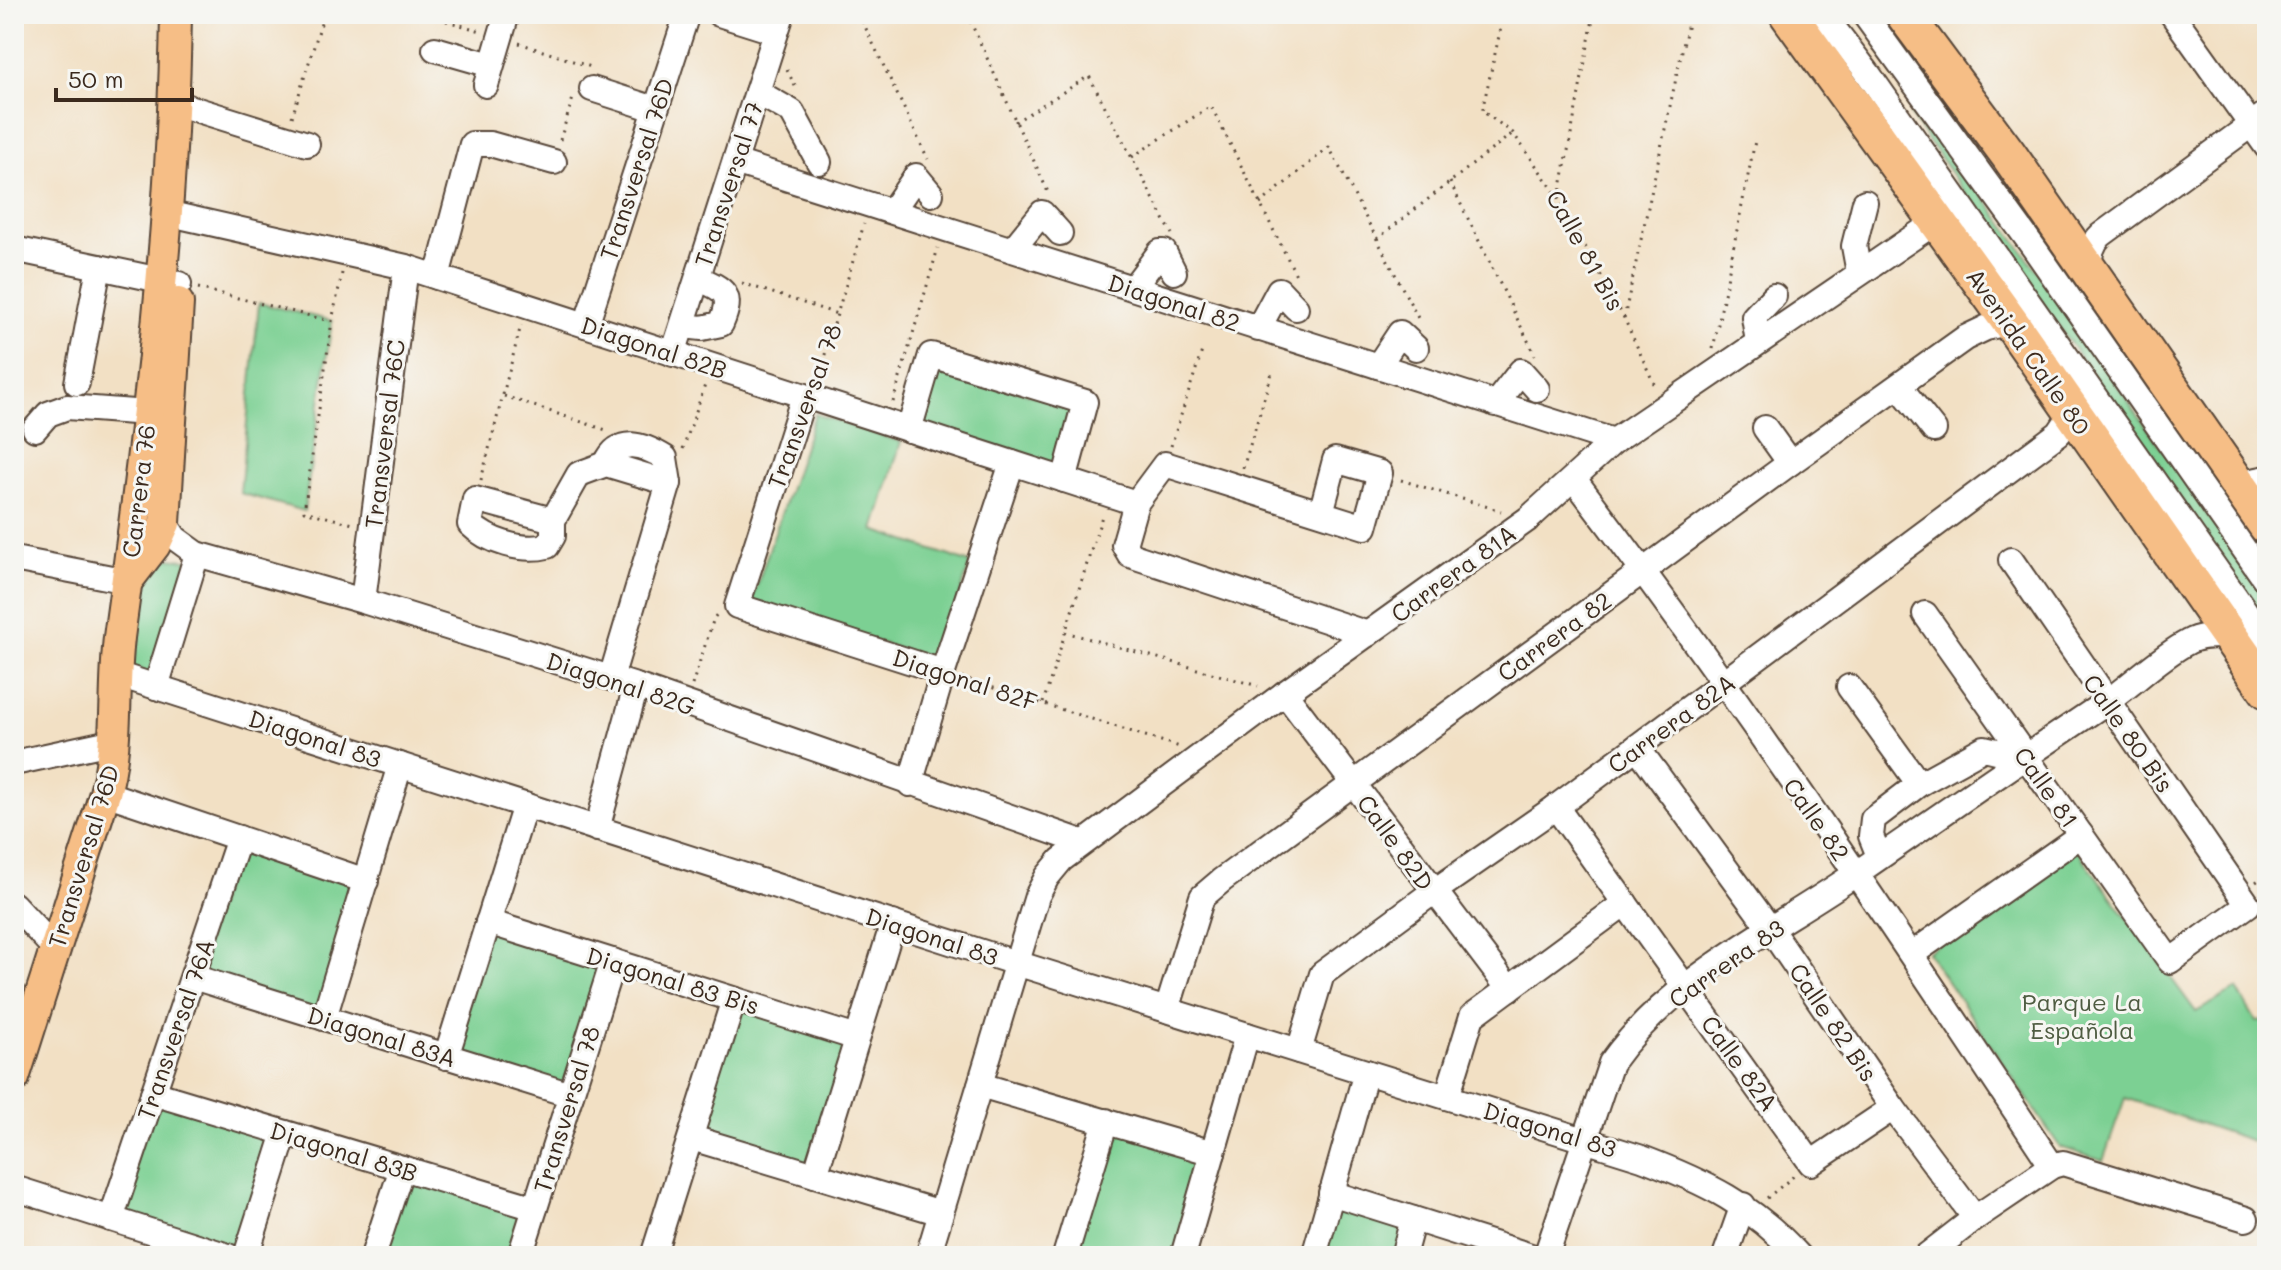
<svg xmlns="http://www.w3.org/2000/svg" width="2281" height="1270" font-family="Mali,sans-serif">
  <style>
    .green { fill: #7cd093; stroke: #5c7d58; stroke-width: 2 }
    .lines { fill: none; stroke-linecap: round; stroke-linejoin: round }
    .minor-casing { stroke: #564537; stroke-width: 28 }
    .major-casing { stroke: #564537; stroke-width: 34 }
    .highway-casing { stroke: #564537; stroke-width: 40 }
    .path { stroke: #564537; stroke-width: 3; stroke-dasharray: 2 6; stroke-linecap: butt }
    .minor { stroke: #fff; stroke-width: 24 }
    .major { stroke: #f6be86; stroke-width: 30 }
    .highway { stroke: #f6be86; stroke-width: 36 }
    .labels { text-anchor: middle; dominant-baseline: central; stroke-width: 6; stroke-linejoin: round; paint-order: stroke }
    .street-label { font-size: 24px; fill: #3b2a1e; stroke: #f6f6f2 }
    .park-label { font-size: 24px; fill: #4e5c41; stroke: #f6f6f2 }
  </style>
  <rect width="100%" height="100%" fill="#f6f6f2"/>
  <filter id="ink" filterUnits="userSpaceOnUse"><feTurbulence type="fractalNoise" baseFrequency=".0125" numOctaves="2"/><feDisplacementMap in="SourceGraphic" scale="16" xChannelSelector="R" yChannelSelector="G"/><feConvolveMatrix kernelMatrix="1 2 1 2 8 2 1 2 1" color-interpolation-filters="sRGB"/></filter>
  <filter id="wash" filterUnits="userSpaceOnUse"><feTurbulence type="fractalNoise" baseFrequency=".006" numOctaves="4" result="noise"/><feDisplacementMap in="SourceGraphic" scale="32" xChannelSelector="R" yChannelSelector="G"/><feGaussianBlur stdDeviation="1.8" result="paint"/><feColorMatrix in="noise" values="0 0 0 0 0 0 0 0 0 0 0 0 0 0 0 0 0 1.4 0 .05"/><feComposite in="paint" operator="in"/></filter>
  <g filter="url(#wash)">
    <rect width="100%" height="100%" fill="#f2e0c4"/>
    <g class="green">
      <polygon points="1921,109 2034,266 2267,600 2267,623 1910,115"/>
      <polygon points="259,303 332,321 304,511 240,493"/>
      <polygon points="936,365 1076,409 1060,468 917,423"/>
      <polygon points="815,414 901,442 874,530 970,563 939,661 751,603"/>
      <polygon points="159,557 188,560 152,673 132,668 146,584"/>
      <polygon points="239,838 366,881 324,1018 193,977"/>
      <polygon points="2077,850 2196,1012 2237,989 2256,1021 2267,1020 2267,1123 2261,1144 2125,1098 2103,1161 2060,1147 1927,952"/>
      <polygon points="488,922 613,961 571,1095 446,1057"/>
      <polygon points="734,999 857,1038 815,1175 692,1138"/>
      <polygon points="153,1093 285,1133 246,1256 111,1219"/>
      <polygon points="1106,1121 1213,1153 1183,1256 1065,1256"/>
      <polygon points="402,1168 535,1208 520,1256 373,1256"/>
      <polygon points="1331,1193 1413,1219 1403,1256 1314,1256"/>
    </g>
  </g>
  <g filter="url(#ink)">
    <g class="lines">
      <defs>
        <g id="minor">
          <polyline points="719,14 776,32"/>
          <polyline points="1823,14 1867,72 2267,642"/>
          <polyline points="1864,14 2034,248 2267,582"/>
          <polyline points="2172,14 2267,147"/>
          <polyline points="435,49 491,65"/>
          <polyline points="486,85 507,14"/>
          <polyline points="592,89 655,109"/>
          <polyline points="757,92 792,112 819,162"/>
          <polyline points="172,102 307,144"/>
          <polyline points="735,162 1614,441"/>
          <polyline points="892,211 916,176 931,194"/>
          <polyline points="166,213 406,267 1136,503"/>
          <polyline points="14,249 179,284"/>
          <polyline points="1012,250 1042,213 1060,233"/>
          <path d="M2089,269C2090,255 2091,244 2101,235L2267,113"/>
          <polyline points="1859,273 1854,246 1865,202"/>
          <polyline points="437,277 472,144 490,144 554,162"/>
          <polyline points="1133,288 1160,252 1164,252 1174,272"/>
          <polyline points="586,325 687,14"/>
          <path d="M683,326L702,328L721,324C734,294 725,290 698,278"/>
          <polyline points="1258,329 1279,290 1296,308"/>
          <polyline points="1758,342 1754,317 1774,296"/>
          <polyline points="673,354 782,14"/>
          <polyline points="1378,366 1400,333 1416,348"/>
          <polyline points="77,383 99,267"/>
          <polyline points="1899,386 1934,430"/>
          <polyline points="804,396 737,606 943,672"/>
          <polyline points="1495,404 1521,371 1537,389"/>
          <polyline points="1765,428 1790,463"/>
          <polyline points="35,429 48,414 67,407 147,413"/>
          <polyline points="909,430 931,355 1085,402 1064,480"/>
          <path d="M606,464C618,435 644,445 665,458L669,483L611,678"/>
          <path d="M1574,479C1743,701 1898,934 2052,1166"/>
          <polyline points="2237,484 2267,478"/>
          <polyline points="1321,513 1335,460 1380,473 1365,527 1165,464 1136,503 1124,545 1130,555 1368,634"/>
          <path d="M553,520V536L547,546C523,552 488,542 470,524L475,499L553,520L579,474L606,464L669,483"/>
          <polyline points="165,523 175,538 197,554 363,601 636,686 1082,842"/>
          <polyline points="14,559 127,581"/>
          <polyline points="363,601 406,267"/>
          <polyline points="1925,614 2170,961 2248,905 2011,560"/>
          <path d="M116,674L1016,963L1642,1158C1705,1182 1753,1205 1799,1256"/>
          <polyline points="156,687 197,554"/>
          <polyline points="1849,687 1919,784"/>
          <polyline points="1285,693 1509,989"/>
          <polyline points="1637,747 1771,930 1893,1108 1975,1218"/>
          <polyline points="14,763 115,741"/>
          <polyline points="910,784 943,672 1012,463"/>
          <polyline points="105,793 366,881"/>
          <polyline points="1556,807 1811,1163 1893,1108"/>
          <polyline points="597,829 636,686"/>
          <polyline points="1879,856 1871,836 1873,819 1919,784 1984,748 2001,752 2012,764"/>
          <polyline points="14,905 55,949"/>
          <polyline points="488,922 857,1038"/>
          <polyline points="1912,954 2081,835"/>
          <polyline points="193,977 571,1095"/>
          <polyline points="1167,1010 1202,897 1222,880 1790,463 1965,338 1986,328 2010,322"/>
          <polyline points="324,1018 400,765"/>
          <polyline points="1299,1051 1322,974 1433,892 1556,807 2059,433 2073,412"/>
          <polyline points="446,1057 525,805"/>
          <polyline points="980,1085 1213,1153"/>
          <polyline points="153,1093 535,1208"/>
          <polyline points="1447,1097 1472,1016 1625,903"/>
          <polyline points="692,1138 941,1213"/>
          <polyline points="815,1175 893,923"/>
          <polyline points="14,1188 228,1256"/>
          <polyline points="1331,1193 1531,1256"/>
          <polyline points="111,1219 239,838"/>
          <polyline points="246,1256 285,1133"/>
          <polyline points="373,1256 402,1168"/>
          <polyline points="520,1256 613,961"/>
          <polyline points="653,1256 734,999"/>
          <polyline points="928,1256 1037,896 1047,877 1061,860 1285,693 1528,519 1614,441 1937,221"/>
          <polyline points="1065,1256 1106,1121"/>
          <polyline points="1183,1256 1247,1035"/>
          <polyline points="1314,1256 1366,1072"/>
          <polyline points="1403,1256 1413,1219"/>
          <path d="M1546,1256L1611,1063C1671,978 1771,932 1854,875C1938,817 2021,759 2105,703C2133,684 2158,658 2188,642C2200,635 2216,636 2229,636"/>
          <polyline points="1725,1256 1743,1205"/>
          <polyline points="1926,1256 1975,1218 2052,1166 2063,1163 2246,1219"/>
        </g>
        <g id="major">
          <polyline points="128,580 155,545 165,523 178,303"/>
          <path d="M14,1078L105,793C120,740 112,685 120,630C148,426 173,220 176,14"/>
        </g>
        <g id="highway">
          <polyline points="1788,14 2010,322 2267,690"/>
          <polyline points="1904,14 2008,154 2267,526"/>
        </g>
      </defs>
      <use href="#minor" class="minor-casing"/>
      <use href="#major" class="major-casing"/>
      <use href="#highway" class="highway-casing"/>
      <g class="path">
        <polyline points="423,14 481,31"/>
        <polyline points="859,14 928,159"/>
        <polyline points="967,14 1048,192"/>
        <polyline points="1504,14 1482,111 1513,133 1559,198 1624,318 1656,388"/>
        <polyline points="519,43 591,67"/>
        <polyline points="787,70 796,88"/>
        <polyline points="292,117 324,14"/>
        <polyline points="1015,122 1089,76 1172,234"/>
        <polyline points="560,140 573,98"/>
        <polyline points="1132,157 1211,106 1296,275"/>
        <polyline points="1450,182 1535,355"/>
        <polyline points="1559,198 1594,14"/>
        <polyline points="1260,204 1329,147 1419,320"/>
        <polyline points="1377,239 1513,133"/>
        <polyline points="342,273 332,321 304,511 353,524"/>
        <polyline points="742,283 837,314"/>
        <polyline points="198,288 330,321"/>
        <polyline points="1624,318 1690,14"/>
        <polyline points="1713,349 1755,141"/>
        <polyline points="818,378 864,224"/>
        <polyline points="504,396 606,430"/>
        <polyline points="893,402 938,248"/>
        <polyline points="1171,446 1202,351"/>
        <polyline points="683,449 705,385"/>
        <polyline points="1243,468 1272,373"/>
        <polyline points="481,480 521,325"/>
        <polyline points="1401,480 1501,511"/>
        <polyline points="1065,632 1258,686"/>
        <polyline points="962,678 1180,747"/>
        <polyline points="692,685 714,618 718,613"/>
        <polyline points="1043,703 1103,513"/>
        <polyline points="2260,715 2267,725"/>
        <polyline points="2256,882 2267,874"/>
        <polyline points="1767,1198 1795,1175"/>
      </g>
      <use href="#minor" class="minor"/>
      <use href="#major" class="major"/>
      <use href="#highway" class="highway"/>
    </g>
  </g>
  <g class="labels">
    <g class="street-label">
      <text transform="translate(636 169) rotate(-72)">Transversal 76D</text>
      <text transform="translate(728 184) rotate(-72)">Transversal 77</text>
      <text transform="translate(1586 250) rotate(61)">Calle 81 Bis</text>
      <text transform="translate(1174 302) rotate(18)">Diagonal 82</text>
      <text transform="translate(654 347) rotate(18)">Diagonal 82B</text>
      <text transform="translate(2029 351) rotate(55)">Avenida Calle 80</text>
      <text transform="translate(804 406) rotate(-70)">Transversal 78</text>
      <text transform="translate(384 434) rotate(-83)">Transversal 76C</text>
      <text transform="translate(138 491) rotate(-83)">Carrera 76</text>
      <text transform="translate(1453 573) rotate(-36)">Carrera 81A</text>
      <text transform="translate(1554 636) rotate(-36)">Carrera 82</text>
      <text transform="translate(965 679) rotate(18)">Diagonal 82F</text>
      <text transform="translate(621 683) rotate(18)">Diagonal 82G</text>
      <text transform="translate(1671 723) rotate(-36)">Carrera 82A</text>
      <text transform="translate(2129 733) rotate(55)">Calle 80 Bis</text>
      <text transform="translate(315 738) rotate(18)">Diagonal 83</text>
      <text transform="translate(2047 787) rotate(55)">Calle 81</text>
      <text transform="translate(1817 819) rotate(55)">Calle 82</text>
      <text transform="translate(1396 842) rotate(54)">Calle 82D</text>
      <text transform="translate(83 856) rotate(-73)">Transversal 76D</text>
      <text transform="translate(932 936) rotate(18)">Diagonal 83</text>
      <text transform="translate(1726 963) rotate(-35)">Carrera 83</text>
      <text transform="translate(673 980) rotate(17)">Diagonal 83 Bis</text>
      <text transform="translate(1834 1022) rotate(56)">Calle 82 Bis</text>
      <text transform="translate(175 1029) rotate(-71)">Transversal 76A</text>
      <text transform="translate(382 1036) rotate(17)">Diagonal 83A</text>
      <text transform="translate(1740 1063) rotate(54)">Calle 82A</text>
      <text transform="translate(566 1109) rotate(-73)">Transversal 78</text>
      <text transform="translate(1550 1129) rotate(17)">Diagonal 83</text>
      <text transform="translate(344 1151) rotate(17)">Diagonal 83B</text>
    </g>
    <g class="park-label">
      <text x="2082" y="1001">Parque La<tspan x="2082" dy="28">Española</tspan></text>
    </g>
  </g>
  <rect width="2281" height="1270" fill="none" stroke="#f6f6f2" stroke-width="48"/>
  <path d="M56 88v12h136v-12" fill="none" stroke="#3b2a1e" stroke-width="4"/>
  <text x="68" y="88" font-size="24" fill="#3b2a1e" stroke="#f6f6f2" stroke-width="6" paint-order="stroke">50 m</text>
</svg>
